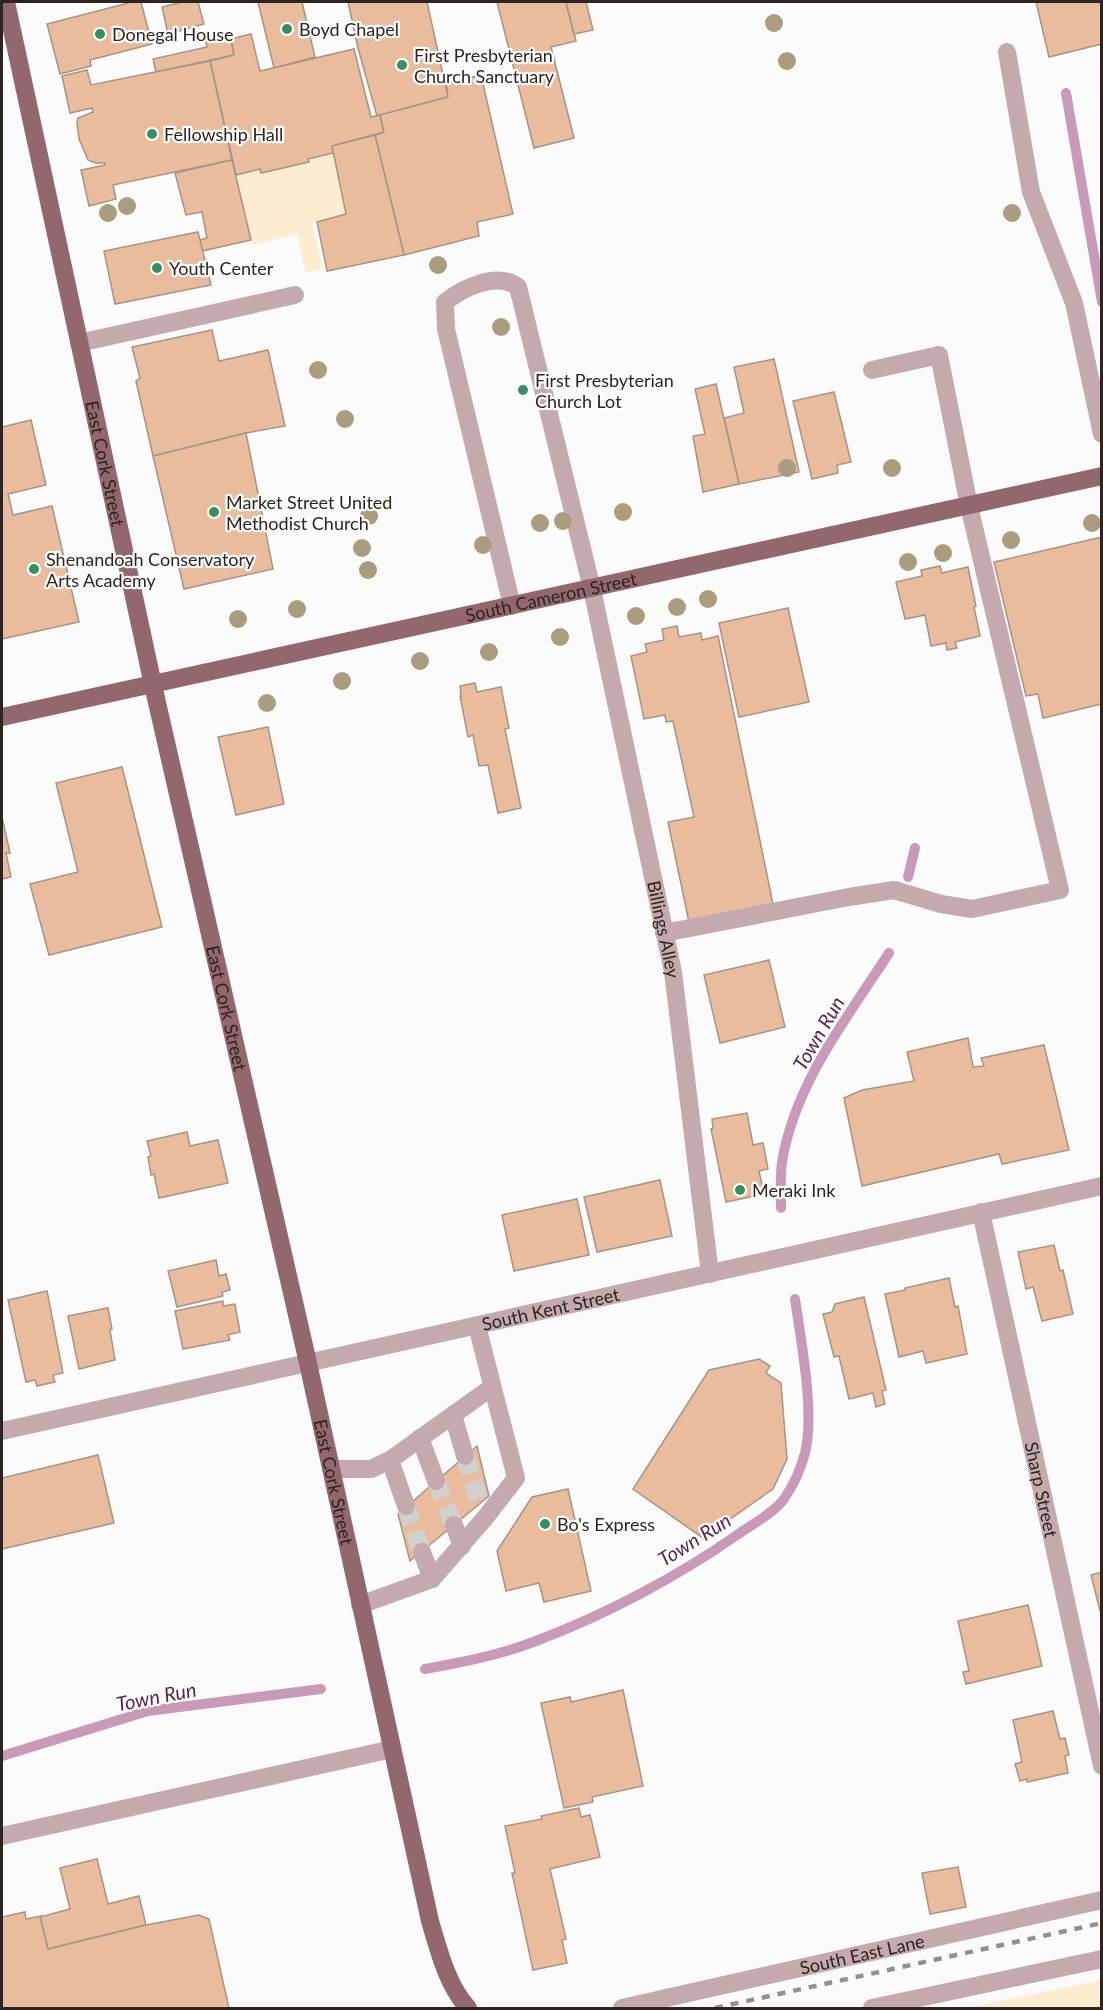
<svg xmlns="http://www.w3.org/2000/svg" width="1103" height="2010" font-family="Lato,sans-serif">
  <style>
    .green { fill: #fcecd0 }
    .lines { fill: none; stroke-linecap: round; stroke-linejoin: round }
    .stream { stroke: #c89ab8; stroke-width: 10 }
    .building { fill: #e9bc9d; stroke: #a89384; stroke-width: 1.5 }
    .minor-tunnel { stroke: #d2d0cf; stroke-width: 18; stroke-dasharray: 18 9; stroke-linecap: butt }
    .minor { stroke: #c4aaaf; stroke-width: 18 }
    .major { stroke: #926770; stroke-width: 18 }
    .rail { stroke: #948f8e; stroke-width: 4.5; stroke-dasharray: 8 8; stroke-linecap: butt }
    .tree { fill: #aa9c7e }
    .poi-dot { fill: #378e62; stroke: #fff; stroke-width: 2 }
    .labels { text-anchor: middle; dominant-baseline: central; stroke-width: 4.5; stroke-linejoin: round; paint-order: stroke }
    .poi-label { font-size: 18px; fill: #2d2321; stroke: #fff; text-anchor: start }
    .street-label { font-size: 18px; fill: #2d2321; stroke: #fff }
    .water-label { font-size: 20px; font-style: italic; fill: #5c254c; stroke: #fff }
  </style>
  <rect width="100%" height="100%" fill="#fbfbfb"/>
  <g class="green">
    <polygon points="333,153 346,214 312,223 323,269 306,273 297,234 252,245 236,175 260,169 261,172 309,162 308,159"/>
    <polygon points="1101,1980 1101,2008 966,2008"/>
  </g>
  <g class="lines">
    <g class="stream">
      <polyline points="1066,93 1102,302"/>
      <polyline points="908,877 915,848"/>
      <path d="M781,1208C781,1193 780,1177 782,1162C795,1083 847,1018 889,953"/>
      <path d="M425,1669C463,1662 500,1655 536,1641C605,1615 677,1577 737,1535C751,1525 775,1512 784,1499C793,1486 801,1468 805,1453C815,1413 801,1341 795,1299"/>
      <polyline points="2,1756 148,1711 321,1689"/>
    </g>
  </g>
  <g class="building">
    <polygon points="132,2 141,2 152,44 90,60 91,66 60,74 47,24"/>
    <polygon points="182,2 198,2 204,24 168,34 162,7"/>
    <polygon points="258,2 302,2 315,57 274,68"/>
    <polygon points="348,2 427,2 448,97 377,116 358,48"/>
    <polygon points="497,2 566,2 576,41 551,47 574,138 534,148"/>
    <polygon points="566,2 586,2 593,30 574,34"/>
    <polygon points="1036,2 1102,2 1102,44 1049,57"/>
    <polygon points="230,32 234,55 156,72 153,59 207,47 205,37"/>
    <polygon points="251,34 260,71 354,49 371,117 380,115 384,132 332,146 333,153 308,159 309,162 261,173 260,169 236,175 210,61 234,55 231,39"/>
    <polygon points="210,61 232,160 113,185 116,199 89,206 81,170 105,165 104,163 96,163 88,160 79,139 77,122 78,118 93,112 92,108 70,113 62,76 87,70 91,85"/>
    <polygon points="481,75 513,214 477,222 479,236 404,255 375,135 384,132 380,115 448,97 446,83"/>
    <polygon points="375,135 404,255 327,271 317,222 346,214 332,146"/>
    <polygon points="232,160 251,240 202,251 200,240 207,238 202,212 186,215 175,173"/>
    <polygon points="198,232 211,285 115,304 104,251"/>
    <polygon points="212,330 219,361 268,350 285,426 246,433 153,456 136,381 140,378 132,347"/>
    <polygon points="774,359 799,472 739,484 724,418 744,413 734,367"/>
    <polygon points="716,384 739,484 703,492 693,436 705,434 695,389"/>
    <polygon points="834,392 851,462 837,465 838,473 812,479 793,401"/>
    <polygon points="31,420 46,485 8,494 13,515 52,506 79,622 2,639 2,427"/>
    <polygon points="246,433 273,569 184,589 153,456"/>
    <polygon points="1102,537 1102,704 1043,718 1038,694 1026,696 994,562"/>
    <polygon points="940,566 942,573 968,567 976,606 974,607 980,636 955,642 957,648 947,650 946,643 931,646 925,615 905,619 896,582 922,576 921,570"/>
    <polygon points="788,608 809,702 739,717 719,623"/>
    <polygon points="677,626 679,637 701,633 702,640 718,636 773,904 689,922 668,822 694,817 673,721 666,722 665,715 644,719 631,656 647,652 645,644 664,640 662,629"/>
    <polygon points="475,683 477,692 501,687 509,728 505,729 521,808 498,813 488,765 479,766 473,735 468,737 460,696 461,696 460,686"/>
    <polygon points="268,727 284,804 236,815 218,737"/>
    <polygon points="122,767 162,927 49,955 30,884 78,872 56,783"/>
    <polygon points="2,817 10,853 6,853 11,877 2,879"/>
    <polygon points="769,960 785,1027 720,1043 704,975"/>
    <polygon points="968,1038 973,1067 984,1066 981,1058 1044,1045 1069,1150 1002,1164 999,1154 862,1186 844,1098 862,1090 914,1081 907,1052"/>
    <polygon points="747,1113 753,1145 763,1143 768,1169 759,1171 764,1194 726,1202 711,1129 713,1128 712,1119"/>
    <polygon points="187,1132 190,1146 218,1140 228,1183 159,1198 154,1174 151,1175 148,1157 151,1156 147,1141"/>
    <polygon points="660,1180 672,1236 597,1252 584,1197"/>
    <polygon points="577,1199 589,1255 514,1271 502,1215"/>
    <polygon points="1054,1245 1060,1271 1063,1270 1073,1314 1042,1321 1033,1287 1026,1289 1018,1252"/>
    <polygon points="216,1260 219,1276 226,1274 230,1290 222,1292 223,1296 177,1307 168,1271"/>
    <polygon points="949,1278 955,1307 958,1306 967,1354 926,1363 923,1351 899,1357 885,1294 905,1290 905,1288"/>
    <polygon points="47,1291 63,1373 53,1375 55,1382 37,1386 35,1380 26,1382 8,1300"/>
    <polygon points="864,1297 886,1390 882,1391 885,1404 876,1407 873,1393 849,1399 839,1356 834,1357 823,1314 832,1312 835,1304"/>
    <polygon points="223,1301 223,1306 235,1304 240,1332 228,1335 230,1340 183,1349 175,1311"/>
    <polygon points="108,1308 112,1329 110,1330 115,1360 79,1369 68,1316"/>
    <polygon points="759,1359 770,1366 766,1373 781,1383 787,1459 773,1489 703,1538 633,1489 709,1370"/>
    <polygon points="477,1446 489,1496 410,1561 398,1514"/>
    <polygon points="98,1455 114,1523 2,1549 2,1478"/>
    <polygon points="568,1489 591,1591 544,1602 539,1583 506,1591 497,1551 532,1497"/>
    <polygon points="1102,1572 1102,1611 1100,1611 1091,1575"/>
    <polygon points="1028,1605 1042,1666 966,1684 963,1672 969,1671 958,1621"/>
    <polygon points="623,1690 643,1786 592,1797 593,1802 564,1808 541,1703 570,1697 571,1702"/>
    <polygon points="1053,1711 1060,1739 1065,1738 1069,1755 1065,1756 1068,1773 1027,1782 1027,1779 1020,1781 1015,1764 1022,1762 1013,1720"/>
    <polygon points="579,1808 581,1817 590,1815 600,1857 550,1869 566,1939 562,1940 567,1963 533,1970 512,1873 515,1873 505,1826 542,1819 541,1816"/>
    <polygon points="97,1859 108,1904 139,1896 146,1925 48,1949 40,1917 70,1909 60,1868"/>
    <polygon points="958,1867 966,1907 930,1914 922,1873"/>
    <polygon points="25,1912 26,1919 41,1916 40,1917 48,1949 146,1925 199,1915 209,1919 229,2008 2,2008 2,1917"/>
  </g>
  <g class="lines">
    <g class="minor-tunnel">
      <polyline points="465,1456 480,1504"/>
      <polyline points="436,1481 454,1525"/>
      <polyline points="406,1506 422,1552"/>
    </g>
    <g class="minor">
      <polyline points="1007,52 1031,192 1074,303 1102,434"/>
      <polyline points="79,343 295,295"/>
      <path id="s1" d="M512,606L446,329L445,302C463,288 497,271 518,287L592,589L673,972L710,1274"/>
      <polyline points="664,933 849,897 894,890 941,904 972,909 1060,890 969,506 939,355 872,370"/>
      <path id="s2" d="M981,1212L1102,1766"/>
      <polyline points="453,1415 465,1456"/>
      <path id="s3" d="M2,1431L1102,1186"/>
      <polyline points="420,1438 436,1481"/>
      <polyline points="390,1460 406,1506"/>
      <polyline points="331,1469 371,1469 390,1460 492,1387"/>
      <polyline points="454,1525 462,1546"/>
      <polyline points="422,1552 432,1579"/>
      <polyline points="360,1605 432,1579 485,1518 516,1478 477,1326"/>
      <polyline points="2,1836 392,1749"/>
      <path id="s4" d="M622,2008L1102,1900"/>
      <polyline points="872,2008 1102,1959"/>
    </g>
    <g class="major">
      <path id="s5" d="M6,2L153,685L308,1363L430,1921C439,1951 447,1985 468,2008"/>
      <path id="s6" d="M2,717L1102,476"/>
    </g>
    <polyline class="rail" points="715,2008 1102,1923"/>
  </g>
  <g class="tree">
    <circle cx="774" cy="23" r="9"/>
    <circle cx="787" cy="61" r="9"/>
    <circle cx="127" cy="206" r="9"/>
    <circle cx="108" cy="213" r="9"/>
    <circle cx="1012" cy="213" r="9"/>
    <circle cx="438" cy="265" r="9"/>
    <circle cx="501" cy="327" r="9"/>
    <circle cx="318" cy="370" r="9"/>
    <circle cx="345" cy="419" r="9"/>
    <circle cx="787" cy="468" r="9"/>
    <circle cx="892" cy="468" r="9"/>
    <circle cx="623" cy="512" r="9"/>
    <circle cx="369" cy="516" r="9"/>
    <circle cx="563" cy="521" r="9"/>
    <circle cx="540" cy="523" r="9"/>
    <circle cx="1092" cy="523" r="9"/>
    <circle cx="1011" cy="540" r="9"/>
    <circle cx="483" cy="545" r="9"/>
    <circle cx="362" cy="548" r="9"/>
    <circle cx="943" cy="553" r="9"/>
    <circle cx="908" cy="562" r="9"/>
    <circle cx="368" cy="570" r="9"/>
    <circle cx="708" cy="599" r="9"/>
    <circle cx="677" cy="607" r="9"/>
    <circle cx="297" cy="609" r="9"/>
    <circle cx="636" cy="616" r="9"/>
    <circle cx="238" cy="619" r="9"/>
    <circle cx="560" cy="637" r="9"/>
    <circle cx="489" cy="652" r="9"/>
    <circle cx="420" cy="661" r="9"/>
    <circle cx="342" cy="681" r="9"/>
    <circle cx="267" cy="703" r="9"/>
  </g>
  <g class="poi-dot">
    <circle cx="287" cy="29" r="6"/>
    <circle cx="100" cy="34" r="6"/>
    <circle cx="402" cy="65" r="6"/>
    <circle cx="152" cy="134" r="6"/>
    <circle cx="157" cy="268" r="6"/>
    <circle cx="523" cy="390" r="6"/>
    <circle cx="214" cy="512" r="6"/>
    <circle cx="34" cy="569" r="6"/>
    <circle cx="740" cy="1190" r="6"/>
    <circle cx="545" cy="1524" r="6"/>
  </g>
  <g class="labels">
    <g class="poi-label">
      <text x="299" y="29">Boyd Chapel</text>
      <text x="112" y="34">Donegal House</text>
      <text x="414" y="55">First Presbyterian<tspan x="414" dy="21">Church Sanctuary</tspan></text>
      <text x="164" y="134">Fellowship Hall</text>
      <text x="169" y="268">Youth Center</text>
      <text x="535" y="380">First Presbyterian<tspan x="535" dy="21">Church Lot</tspan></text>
      <text x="226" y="502">Market Street United<tspan x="226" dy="21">Methodist Church</tspan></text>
      <text x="46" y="559">Shenandoah Conservatory<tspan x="46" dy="21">Arts Academy</tspan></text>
      <text x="752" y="1190">Meraki Ink</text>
      <text x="557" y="1524">Bo's Express</text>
    </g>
    <g class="street-label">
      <text stroke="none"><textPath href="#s5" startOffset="472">East Cork Street</textPath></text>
      <text stroke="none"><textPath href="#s6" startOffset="562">South Cameron Street</textPath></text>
      <text stroke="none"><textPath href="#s1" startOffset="1050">Billings Alley</textPath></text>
      <text stroke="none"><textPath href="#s5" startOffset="1030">East Cork Street</textPath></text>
      <text stroke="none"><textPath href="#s3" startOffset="562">South Kent Street</textPath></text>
      <text stroke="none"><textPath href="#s5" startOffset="1516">East Cork Street</textPath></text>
      <text stroke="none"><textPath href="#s2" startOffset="284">Sharp Street</textPath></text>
      <text stroke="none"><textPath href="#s4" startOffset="246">South East Lane</textPath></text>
    </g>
    <g class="water-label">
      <text transform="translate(818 1033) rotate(-60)">Town Run</text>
      <text transform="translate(694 1539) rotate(-32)">Town Run</text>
      <text transform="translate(156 1696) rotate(-11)">Town Run</text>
    </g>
  </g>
  <rect width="1103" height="2010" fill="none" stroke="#2d2321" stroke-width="6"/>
</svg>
